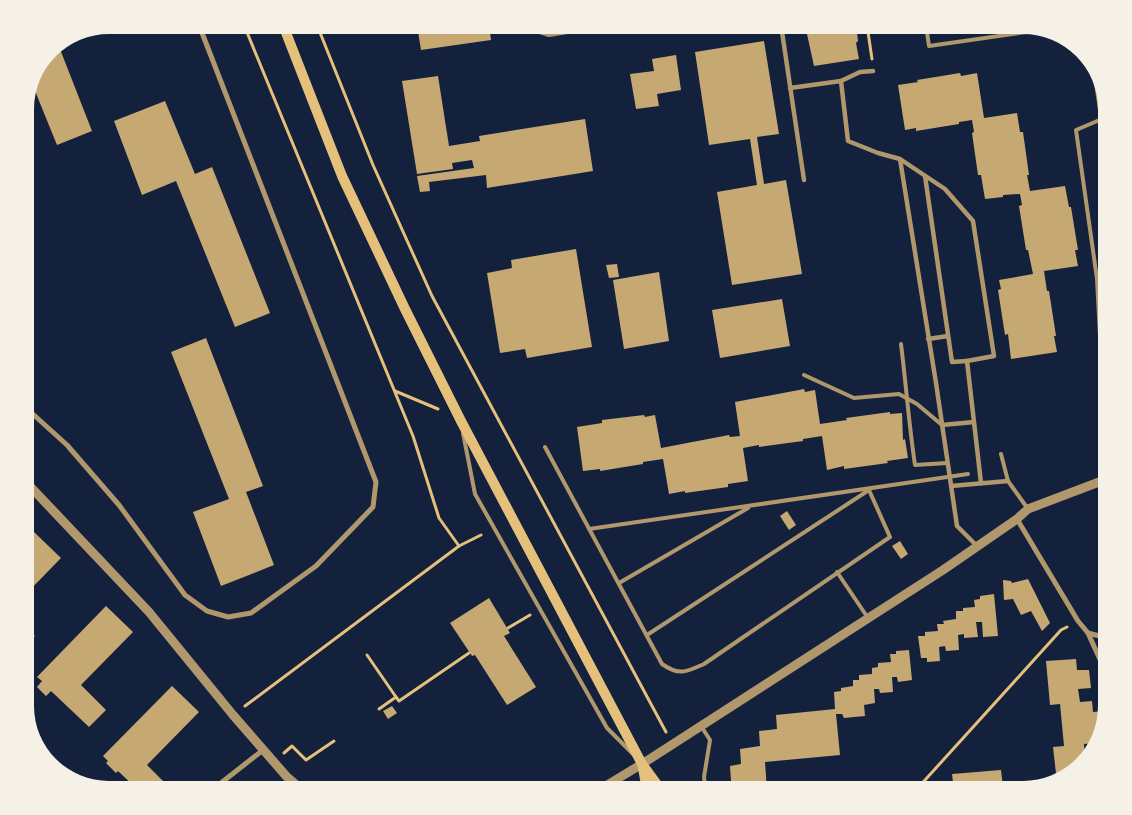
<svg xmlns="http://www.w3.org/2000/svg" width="1132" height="815" font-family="'Fira Sans Condensed',sans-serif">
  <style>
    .building { fill: #c6a872 }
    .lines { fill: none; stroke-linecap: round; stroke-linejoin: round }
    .path { stroke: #e5c07b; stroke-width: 3 }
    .service { stroke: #b1986c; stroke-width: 4 }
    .pedestrian { stroke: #b1986c; stroke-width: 4.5 }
    .minor { stroke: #b1986c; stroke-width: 5 }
    .tertiary { stroke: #b1986c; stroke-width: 9 }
    .secondary { stroke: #e5c07b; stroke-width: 10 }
  </style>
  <rect width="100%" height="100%" fill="#14213d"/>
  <g class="building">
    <polygon points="417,25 489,25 491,40 421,50"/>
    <polygon points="805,25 856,25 858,41 856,43 859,59 814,66"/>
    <polygon points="764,41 779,134 757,137 764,184 786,180 802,274 732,285 717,192 757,185 750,139 709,145 695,52"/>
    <polygon points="58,44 92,131 57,145 33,86 53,46"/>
    <polygon points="676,55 681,90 657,94 659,106 636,109 630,74 654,71 652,59"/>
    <polygon points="960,73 961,76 977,73 984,118 1017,113 1020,132 1023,132 1029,175 1027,175 1030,191 1065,186 1069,207 1071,207 1078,250 1075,250 1078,266 1044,271 1047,291 1049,291 1056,336 1054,336 1057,352 1011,359 1008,334 1005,335 998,290 1001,289 999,280 1033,274 1028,250 1026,250 1019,206 1022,205 1020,194 1003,195 1003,197 985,199 981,175 978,175 972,133 974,132 972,120 959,122 959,124 916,131 916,128 905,130 898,85 918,82 917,80"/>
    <polygon points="438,76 449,146 480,141 479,136 585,119 593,171 487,188 486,175 429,182 430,191 420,192 417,176 474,168 472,160 452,163 453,169 417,174 402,81"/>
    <polygon points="165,101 195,174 212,167 270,313 235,327 176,181 142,195 114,121"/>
    <polygon points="576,249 592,347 527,358 525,349 500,353 487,273 512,268 511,260"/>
    <polygon points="25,259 34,280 25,284"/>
    <polygon points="617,264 619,277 609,278 606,265"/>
    <polygon points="659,272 669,341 624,349 613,280"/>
    <polygon points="782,299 790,346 720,358 712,310"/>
    <polygon points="206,338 263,486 246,492 274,565 221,586 193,512 229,499 171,352"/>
    <polygon points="804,389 805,392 815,390 820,424 847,420 846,418 890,412 890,414 902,413 903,440 905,439 908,458 887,461 888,463 844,469 844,466 827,470 822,436 803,439 803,441 759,447 759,445 743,448 748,481 728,484 728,487 685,493 685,491 669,494 663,459 643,462 643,464 600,471 600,469 583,471 577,427 602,423 602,420 644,415 645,417 655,415 661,448 729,435 730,437 740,436 735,402"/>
    <polygon points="787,511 796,525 789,530 780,516"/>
    <polygon points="34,532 61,558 25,595 25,541"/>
    <polygon points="900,541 908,554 901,559 892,546"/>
    <polygon points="1028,579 1050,623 1042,631 1031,611 1021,615 1013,599 1004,600 1003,580 1011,581 1012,583"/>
    <polygon points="994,594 998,636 983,637 982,622 976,622 978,637 964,638 964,634 958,635 959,650 946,651 945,646 939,647 940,661 927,662 927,658 921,658 918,636 925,636 925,632 938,631 937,624 944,624 943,621 956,619 956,611 963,611 963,608 975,607 974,600 980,599 980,596"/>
    <polygon points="489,598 510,633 504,636 536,687 507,705 475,655 472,656 450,623"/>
    <polygon points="106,606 133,632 81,685 106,710 89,727 51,691 46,696 37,687 42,681 37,677"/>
    <polygon points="25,627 35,636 25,646"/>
    <polygon points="909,650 912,680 898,682 897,677 892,677 893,692 880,693 879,689 874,689 875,703 864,705 865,716 844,718 842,714 836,714 840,755 765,762 767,790 718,790 718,782 731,781 730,766 741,764 740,749 760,746 759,731 777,729 776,715 835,709 834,692 841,691 841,688 853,686 853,680 859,680 859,675 872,674 872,668 878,667 878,663 891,662 890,654 896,654 896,651"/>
    <polygon points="1076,659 1077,670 1089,670 1091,688 1078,689 1080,702 1092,701 1093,712 1104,711 1104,716 1098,734 1094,734 1095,743 1084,744 1085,755 1091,754 1090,757 1061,781 1057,782 1053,747 1064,746 1060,704 1050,705 1046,661"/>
    <polygon points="172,686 199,712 147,765 167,785 162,790 138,790 118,771 116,773 106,763 108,761 103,756"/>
    <polygon points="392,706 397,713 388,719 383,711"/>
    <polygon points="1001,770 1003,787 996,788 996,790 954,790 952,774"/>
  </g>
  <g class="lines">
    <g class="path">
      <polyline points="244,25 413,436 439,518 459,546"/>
      <polyline points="317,25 373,165 432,296 666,732"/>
      <polyline points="872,59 868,32 904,25"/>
      <polyline points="395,391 438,409"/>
      <polyline points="508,628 530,615"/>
      <polyline points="367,655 396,697 379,709"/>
      <polyline points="396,697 399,701 469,653"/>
      <polyline points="245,706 459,546 481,535"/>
      <polyline points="284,753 292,746 306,760 334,741"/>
      <polyline points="916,790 1061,630 1067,627"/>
    </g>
    <g class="service">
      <polyline points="528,25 530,29 549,35 611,25"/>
      <polyline points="926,25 929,46 1040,30"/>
      <polyline points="1102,119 1076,130 1097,279 1100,336 1107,335"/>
      <path d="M901,344C906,384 909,425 915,465L947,463"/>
      <polyline points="804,375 854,398 899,394 917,404 942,425"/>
      <polyline points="463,433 475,494 607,728 633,754"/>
      <path d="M545,447L662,664C679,676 686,672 704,664L890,537L869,490L647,635"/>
      <polyline points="1001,454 1008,481 1028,509"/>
      <polyline points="589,529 968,474"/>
      <polyline points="837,572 868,618"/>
      <polyline points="619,583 748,508"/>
      <polyline points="701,726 710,740 704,777 706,790"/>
    </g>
    <g class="pedestrian">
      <polyline points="781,25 804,180"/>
      <polyline points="873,71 860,72 841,81 848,141 878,153 900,159 936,383 957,526 977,546"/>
      <polyline points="790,88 841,81"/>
      <polyline points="900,159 945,189 973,221 994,356 967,361 981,483"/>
      <polyline points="925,176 952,362 967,361"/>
      <polyline points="928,339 948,336"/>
      <polyline points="942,425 974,422"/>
      <polyline points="951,486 1008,481"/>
    </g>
    <g class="minor">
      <polyline points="1094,66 1107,154"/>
      <polyline points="25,407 67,445 119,505 185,595 207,611 228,617 251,613 316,566 373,507 376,482 199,25"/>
      <polyline points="1017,519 1078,621 1088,633"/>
      <polyline points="1107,638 1088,633 1107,675"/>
      <polyline points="212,790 263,750"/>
    </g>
    <g class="tertiary">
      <polyline points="25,481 149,612 233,715 287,777 302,790"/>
      <polyline points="599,790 642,764 943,570 1017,519 1028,509 1107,479"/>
    </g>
    <g class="secondary">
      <polyline points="283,25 342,176 405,309 461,421 642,764 661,790"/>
      <polyline points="643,768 647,790"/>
    </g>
  </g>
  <path d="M0 0H1132V815H0ZM109 34H1023A75 75 0 0 1 1098 109V706A75 75 0 0 1 1023 781H109A75 75 0 0 1 34 706V109A75 75 0 0 1 109 34Z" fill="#f6f1e7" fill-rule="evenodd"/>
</svg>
